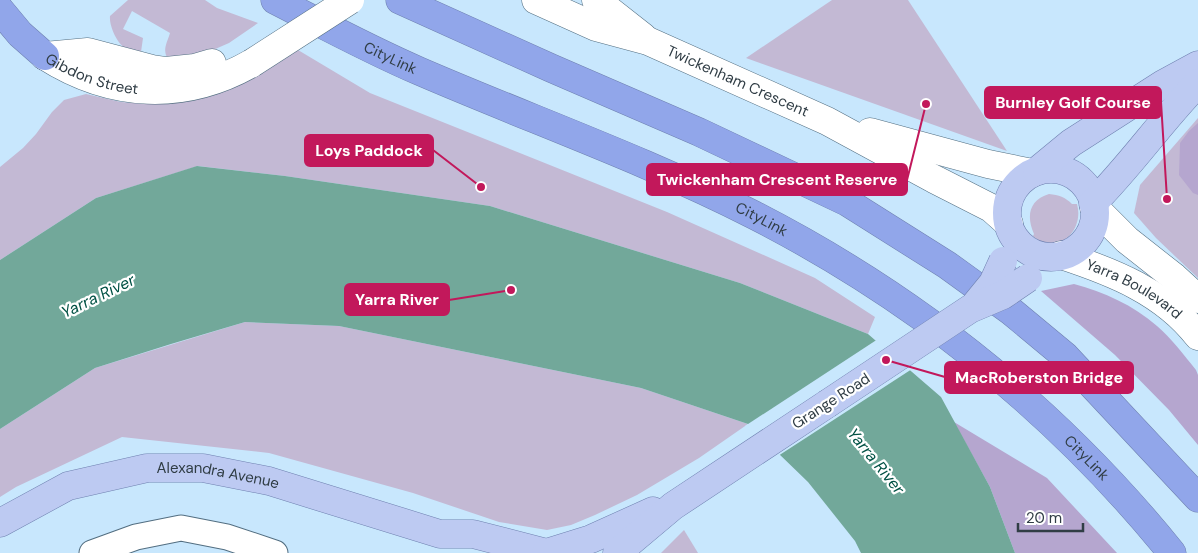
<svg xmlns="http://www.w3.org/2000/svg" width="1198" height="553" font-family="'DM Sans',sans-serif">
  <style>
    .green { fill: #c3b9d4 }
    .forest { fill: #b5a6cf }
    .water { fill: #72a89a }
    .pier { fill: #c8e7fd }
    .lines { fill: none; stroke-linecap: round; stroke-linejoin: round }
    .street-casing { stroke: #526e81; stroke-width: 27 }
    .secondary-casing { stroke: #526e81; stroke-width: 29 }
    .primary-casing { stroke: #6f81b0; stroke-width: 29 }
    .highway-casing { stroke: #6f81b0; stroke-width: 29 }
    .street { stroke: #fff; stroke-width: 25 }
    .secondary { stroke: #fff; stroke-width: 28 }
    .primary { stroke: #bdcaf2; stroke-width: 28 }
    .highway { stroke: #91a6ea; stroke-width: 28 }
    .secondary-bridge-casing { stroke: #526e81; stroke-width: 29; stroke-linecap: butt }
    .primary-bridge-casing { stroke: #6f81b0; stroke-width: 29; stroke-linecap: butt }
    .secondary-bridge { stroke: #fff; stroke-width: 28 }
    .primary-bridge { stroke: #bdcaf2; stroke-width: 28 }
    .labels { text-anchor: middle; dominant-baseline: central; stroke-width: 4.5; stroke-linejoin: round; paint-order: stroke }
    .street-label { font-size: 15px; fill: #303d45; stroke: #fff }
    .water-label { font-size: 16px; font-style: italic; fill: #005144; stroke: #fff }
    .leader { fill: none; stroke: #c2185b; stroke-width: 2 }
    .callout-dot { fill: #c2185b; stroke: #fff; stroke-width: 2 }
    .callout { fill: #c2185b; stroke: #c2185b; stroke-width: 2 }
    .callout-label { font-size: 16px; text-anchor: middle; font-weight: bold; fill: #fff }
  </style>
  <rect width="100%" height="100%" fill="#c8e7fd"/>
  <g class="green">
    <path d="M128,0H205L217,8L258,23L229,43L213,50L174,60L168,59C162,50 167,43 170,33L132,11L123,29L143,38L141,52C136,51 129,51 125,48C117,43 109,26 110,16Z"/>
    <polygon points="832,0 908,0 1007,151 746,58"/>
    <polygon points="298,50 370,93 667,212 815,278 875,317 868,334 740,283 490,206 285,176 198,166 96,198 0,260 0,167 23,148 36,134 52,112 64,100 86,94 121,102 149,104 171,102 264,70"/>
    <polygon points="1198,118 1198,278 1156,238 1134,213 1140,185"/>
    <path d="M1049,194C1059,195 1065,197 1072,204H1077C1085,232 1055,258 1033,236L1034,234C1026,216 1029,200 1049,194Z"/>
    <polygon points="245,322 339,326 641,388 748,424 699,458 637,495 595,515 571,525 547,530 499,522 413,493 269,453 122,437 16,487 0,497 0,429 95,368"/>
    <polygon points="684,530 698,553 661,553"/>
  </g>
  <g class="forest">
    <polygon points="1198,123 1198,195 1193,193 1179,175 1180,143 1189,131"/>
    <path d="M1074,284C1104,292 1133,305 1157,326C1172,339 1184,355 1196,370L1198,375V445L1169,410L1115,355L1041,291Z"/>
    <polygon points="954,422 1047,478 1117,553 1015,553 990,487"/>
  </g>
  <polygon class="water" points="197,166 285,176 490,206 740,283 868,334 941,397 990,487 1015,553 861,553 855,541 808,482 748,424 641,388 339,326 245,322 171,344 95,368 0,429 0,260 96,198"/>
  <polygon class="pier" points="878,339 912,369 778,456 745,426"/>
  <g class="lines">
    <defs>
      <polyline id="street" points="92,553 136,537 181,528 227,537 275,553"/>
      <g id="secondary">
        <path id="s1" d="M536,0L596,27L648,41L827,121L934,179L991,208L1009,224"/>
        <polyline points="596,0 643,37"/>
        <path id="s2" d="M45,56C111,98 184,102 252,63"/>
        <polyline points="45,56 88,52 152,69 166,71 195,68 212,63"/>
        <polyline points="870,132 988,164 1032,173"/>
        <polyline points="1094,207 1127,240 1174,277 1198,299"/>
        <path id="s3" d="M1061,255C1113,272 1164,292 1198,336"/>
      </g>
      <g id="primary">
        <circle cx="1051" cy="213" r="44"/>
        <polyline points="1037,171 1071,143 1163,84 1198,65"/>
        <path d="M1093,203C1131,165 1161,121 1198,83"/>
        <path id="s4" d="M0,523L68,486L147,468H203L269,481L440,534H473L543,552"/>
        <polyline points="546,553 591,539 653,511"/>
        <polyline points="617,553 673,506 827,404"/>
      </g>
      <g id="highway">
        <path id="s5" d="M275,0C322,24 370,50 419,71C530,119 646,160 754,215C916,298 1058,412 1172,553"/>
        <polyline points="400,0 551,68 699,132 847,202 947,265 1012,312 1065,356 1198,498"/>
        <polyline points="0,10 20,34 45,56"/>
      </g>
    </defs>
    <use href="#street" class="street-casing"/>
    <use href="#secondary" class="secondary-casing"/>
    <use href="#primary" class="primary-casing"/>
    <use href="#highway" class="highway-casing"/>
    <use href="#street" class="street"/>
    <use href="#secondary" class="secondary"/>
    <use href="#primary" class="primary"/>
    <use href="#highway" class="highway"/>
    <defs>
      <polyline id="secondary-bridge" points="252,63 350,0"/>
      <g id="primary-bridge">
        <polyline points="975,305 993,283 1003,261"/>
        <polyline points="827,404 970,309 1003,295 1028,278"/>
      </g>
    </defs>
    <use href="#secondary-bridge" class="secondary-bridge-casing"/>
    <use href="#primary-bridge" class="primary-bridge-casing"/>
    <use href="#secondary-bridge" class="secondary-bridge"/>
    <use href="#primary-bridge" class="primary-bridge"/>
  </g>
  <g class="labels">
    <g class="street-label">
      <text stroke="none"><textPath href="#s5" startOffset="129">CityLink</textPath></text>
      <text stroke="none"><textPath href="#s2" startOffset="51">Gibdon Street</textPath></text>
      <text stroke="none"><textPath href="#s1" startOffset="218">Twickenham Crescent</textPath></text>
      <text stroke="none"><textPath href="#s5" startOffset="534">CityLink</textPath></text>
      <text stroke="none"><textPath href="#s3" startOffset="81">Yarra Boulevard</textPath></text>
      <text transform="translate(831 401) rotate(-33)">Grange Road</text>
      <text stroke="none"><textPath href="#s5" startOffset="939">CityLink</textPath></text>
      <text stroke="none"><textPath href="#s4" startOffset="230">Alexandra Avenue</textPath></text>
    </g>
    <g class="water-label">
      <text transform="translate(98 296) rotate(-26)">Yarra River</text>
      <text transform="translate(876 461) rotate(51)">Yarra River</text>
    </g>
  </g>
  <path class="leader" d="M1167 199L1161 102M481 187L433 150M926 104L907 180M511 290L449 300M886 360L945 377"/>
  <g class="callout-dot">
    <circle cx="1167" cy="199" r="5"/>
    <circle cx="481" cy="187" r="5"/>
    <circle cx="926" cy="104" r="5"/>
    <circle cx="511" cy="290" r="5"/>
    <circle cx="886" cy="360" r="5"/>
  </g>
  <g class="callout">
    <rect x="985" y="87" width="176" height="31" rx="5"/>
    <rect x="305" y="135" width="128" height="31" rx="5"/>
    <rect x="647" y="164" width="260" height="31" rx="5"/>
    <rect x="345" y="284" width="104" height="31" rx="5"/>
    <rect x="945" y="362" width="188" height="31" rx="5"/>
  </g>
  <g class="callout-label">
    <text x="1073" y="108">Burnley Golf Course</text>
    <text x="369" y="156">Loys Paddock</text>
    <text x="777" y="185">Twickenham Crescent Reserve</text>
    <text x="397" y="305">Yarra River</text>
    <text x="1039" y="383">MacRoberston Bridge</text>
  </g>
  <path d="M1018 523v8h65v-8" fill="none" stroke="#303d45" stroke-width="2.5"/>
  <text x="1026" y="523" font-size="15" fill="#303d45" stroke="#ffffff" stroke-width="4" paint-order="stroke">20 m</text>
</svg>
